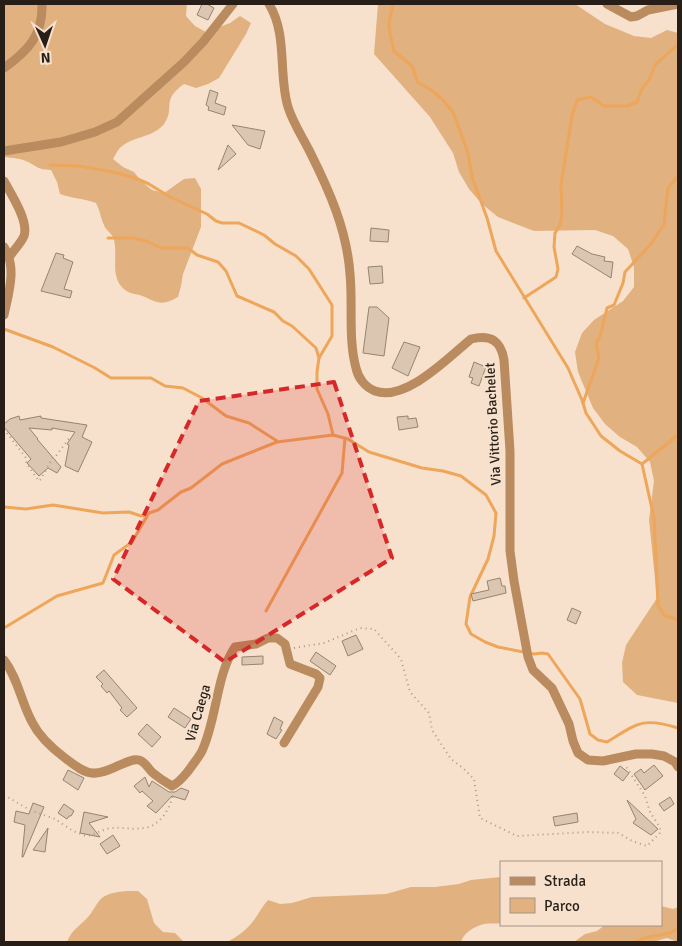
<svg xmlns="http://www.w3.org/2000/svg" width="682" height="946" font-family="Signika,sans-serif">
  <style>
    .green { fill: #e1b180 }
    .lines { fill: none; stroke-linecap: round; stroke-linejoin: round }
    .stream { stroke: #eda65a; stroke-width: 3 }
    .building { fill: #dbc6b2; stroke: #968370 }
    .path { stroke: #aa9a8a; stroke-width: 2; stroke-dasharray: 1 4; stroke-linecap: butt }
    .minor { stroke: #b98b5e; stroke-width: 9 }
    .marked { fill: #d62828; fill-opacity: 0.2; stroke: #d62828; stroke-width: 4; stroke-dasharray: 10 6; stroke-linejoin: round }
    .labels { text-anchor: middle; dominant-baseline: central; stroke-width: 4.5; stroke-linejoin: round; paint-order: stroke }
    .street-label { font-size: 14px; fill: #271f17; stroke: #f7e1cd }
  </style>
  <rect width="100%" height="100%" fill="#f7e1cd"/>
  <g class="green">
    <path d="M4,4H187L186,16L195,26L206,32L230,23L240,16L251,23L246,34L219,78L208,84L196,88L184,84C160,101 176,107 164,124C153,138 131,136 119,149C117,151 115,156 113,159L123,167L134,172L142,182L152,190L164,193L184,179L195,178L201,189V227L183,274L181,286L178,297C164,305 159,304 145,297C136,293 128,295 121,286C110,273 119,252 113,237C111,233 105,229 104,225C100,216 101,213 96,203C83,198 73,199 60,194L57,182L51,170C37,169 40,168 28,162C21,158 12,158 4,157Z"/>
    <polygon points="378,4 575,4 605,24 634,36 651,38 667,30 678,33 678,703 637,695 623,682 622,663 626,645 657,598 649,520 654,481 650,462 637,447 620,437 605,424 593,408 578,372 575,352 582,333 594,320 623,301 634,287 634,267 628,249 613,236 595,230 534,231 498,217 482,204 469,189 459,172 453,153 430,117 374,54"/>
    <path d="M501,877V923C495,924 489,923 484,924C475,926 463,933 461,942H227C237,937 248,929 254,920C259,913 262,907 268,900L280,904L292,903L312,897L386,894L411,887H435L459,884L471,880Z"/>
    <path d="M126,891H138L147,899L154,923L163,932L175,933L184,942H67C72,929 79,927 88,917C93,912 96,903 102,898C108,893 118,892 126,891Z"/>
    <polygon points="661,906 673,909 678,907 678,942 667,938 653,942 574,942 585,934 597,931 605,925 661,925"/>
  </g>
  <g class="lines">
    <g class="stream">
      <polyline points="393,4 389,23 390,34 394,51 412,66 418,83 430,89 442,99 453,112 468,153 472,177 487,218 496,251 568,368 582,400 586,413 601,436 620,451 642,464 654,518 658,605 664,615 678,620"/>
      <polyline points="50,165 79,166 113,172 135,178 149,184 170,197 207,214 216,221 222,223 239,223 264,235 275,244 296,256 309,269 332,305 332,336 319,358 317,372 317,389 328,414 333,435"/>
      <polyline points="108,238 133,238 146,241 161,248 188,248 197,255 218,262 226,271 237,296 274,312 283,321 292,326 316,348 319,358"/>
      <polyline points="524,298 556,277 558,269 554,247 555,233 560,225 562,214 561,184 572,116 577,100 591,97 604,106 627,106 637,102 641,90 649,80 655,65 678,44"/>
      <polyline points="4,329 53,347 95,368 111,378 151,378 165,386 183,388 202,398 226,416 249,423 277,441"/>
      <polyline points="583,403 599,358 596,343 600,337 607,308 614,305 623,283 625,272 651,244 664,224 668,188 678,176"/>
      <polyline points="642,464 678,435"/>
      <polyline points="4,507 26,509 53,505 103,513 129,512 141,516 148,514"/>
      <polyline points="266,611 342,473 345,438"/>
      <path d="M4,628L57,596L103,583L114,555L132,542L149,513L158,510L181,492L191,488L222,464L277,442L333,435L348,439L369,452L422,468L443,471L461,476L486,495L496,513L494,536L488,559L470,597L466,624L471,634L485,642L498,647L534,654L542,653L548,654L580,699L590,734L598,740L607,742C638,723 642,717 678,728"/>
      <polyline points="636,942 644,938 670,933 678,928"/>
    </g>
  </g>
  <g class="building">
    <polygon points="202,4 207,4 214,8 208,20 197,15"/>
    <polygon points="210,90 218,93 215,103 226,107 224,115 208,110 209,107 206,105"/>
    <polygon points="232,125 265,131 260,149 248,145"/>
    <polygon points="228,145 236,154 218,170"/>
    <polygon points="371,228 389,230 388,242 370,241"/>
    <polygon points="577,246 592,254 605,257 604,261 613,262 611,278 572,254"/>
    <polygon points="56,253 64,255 63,258 73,262 64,289 72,291 70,298 41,291"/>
    <polygon points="382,266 383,283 370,284 368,267"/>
    <polygon points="369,307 377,307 389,318 384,356 363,353"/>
    <polygon points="404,342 420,347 408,376 392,368"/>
    <polygon points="474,362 486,367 479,386 471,383 473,378 469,377"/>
    <polygon points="19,416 20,420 41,416 41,418 87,425 82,437 92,442 78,472 65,466 69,445 67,444 75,432 52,428 52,430 29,428 38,439 37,439 61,467 57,473 48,468 39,476 27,463 31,459 4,427 4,424 10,419"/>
    <polygon points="408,416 408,419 416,418 418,427 399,430 397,417"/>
    <polygon points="500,578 502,586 505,586 506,593 473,601 471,594 489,590 487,581"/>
    <polygon points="572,608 581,612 576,624 567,620"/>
    <polygon points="356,635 363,649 348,656 342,641"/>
    <polygon points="316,652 336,666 330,675 310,661"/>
    <polygon points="263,656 263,664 242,665 242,657"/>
    <polygon points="104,670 137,708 127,717 120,710 122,708 109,691 107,693 101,686 103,684 96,677"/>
    <polygon points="174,708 191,719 185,728 168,717"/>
    <polygon points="274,717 283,722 280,729 282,730 276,739 267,734"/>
    <polygon points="147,724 161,737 152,747 138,734"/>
    <polygon points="654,765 663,776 645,790 634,774 641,769 644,773"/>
    <polygon points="620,766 629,773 623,781 614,774"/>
    <polygon points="68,770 84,778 78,790 63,780"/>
    <polygon points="145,777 149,787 152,781 169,792 175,792 181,788 189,791 185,800 172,796 156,813 147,806 153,801 142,791 140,793 134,786"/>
    <polygon points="670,797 674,804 664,811 659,804"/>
    <polygon points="627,800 658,829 651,835 633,823 636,819"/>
    <polygon points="33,803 44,807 23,857 22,857 25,825 14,822 16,811 29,814"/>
    <polygon points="64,804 74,811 71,816 69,816 67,819 58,813"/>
    <polygon points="84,812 108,817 89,823 100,837 80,833"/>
    <polygon points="577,813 578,822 555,826 553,817"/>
    <polygon points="48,828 45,852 33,850"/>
    <polygon points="113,835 120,846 107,854 100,844"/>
  </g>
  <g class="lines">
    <g class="path">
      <polyline points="4,429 26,458 26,463 39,481 41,479 53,457 56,456 70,437"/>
      <polyline points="294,648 324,643 360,628 374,629 401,659 410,692 429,713 432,730 451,759 464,769 474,779 480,818 517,836 588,832 618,833 632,841 647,846 661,832 659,826 650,812 645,796 625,765"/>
      <path d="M4,795L30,810L55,819L73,831L86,836C95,835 102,829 112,828C122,827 133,830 144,828C160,826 170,809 173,794"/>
    </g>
    <g class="minor">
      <path d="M269,4C288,35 278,74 288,107C293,123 303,138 310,152C329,190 347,230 350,274C353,304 348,339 356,368C358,378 365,387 375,391C406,402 449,357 471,339C491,334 501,341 504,360L510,451V551L514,581L528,657L533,670L552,688L569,724L573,741L578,753L588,760L603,761L636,754H652L664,756L675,762L678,767"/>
      <polyline points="607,4 631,17 637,16 648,10 678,4"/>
      <path d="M4,68C28,51 43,35 42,4"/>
      <polyline points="4,151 61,142 95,132 117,122 184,62 203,42 233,4"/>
      <path d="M4,181C11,194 29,221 24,236C21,243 14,250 10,256"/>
      <path d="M4,247C17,267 9,292 4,315"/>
      <path d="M4,660C18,678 21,702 32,722C39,736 53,749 65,758C73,764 82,772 92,773C108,775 128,757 139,760C146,762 148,769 153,773C159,778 165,782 172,786C180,782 184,776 189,770C193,764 199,757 202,751C217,719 216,675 235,647L256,644L268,638H277L285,644L290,664L316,674L320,678L318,687L284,743"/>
    </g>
  </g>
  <path class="marked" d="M334,382L392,558L225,662L113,579L199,401Z"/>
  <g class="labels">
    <g class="street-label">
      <text transform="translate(493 424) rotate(-93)">Via Vittorio Bachelet</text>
      <text transform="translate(198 713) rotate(-74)">Via Caega</text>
    </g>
  </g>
  <rect width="682" height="946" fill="none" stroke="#271f17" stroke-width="10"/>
  <rect x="500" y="861" width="162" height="65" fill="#f7e1cd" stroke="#a49384"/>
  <rect x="510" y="877" width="25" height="8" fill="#b98b5e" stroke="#a49384"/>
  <text x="544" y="886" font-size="15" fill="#271f17">Strada</text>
  <rect x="510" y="898" width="25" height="15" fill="#e1b180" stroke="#a49384"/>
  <text x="544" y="911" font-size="15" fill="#271f17">Parco</text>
  <g transform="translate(45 45) rotate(177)" stroke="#f7e1cd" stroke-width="4" paint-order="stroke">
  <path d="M0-4L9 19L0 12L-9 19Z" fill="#271f17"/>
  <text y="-8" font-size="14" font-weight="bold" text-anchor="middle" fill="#271f17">N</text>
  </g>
</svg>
